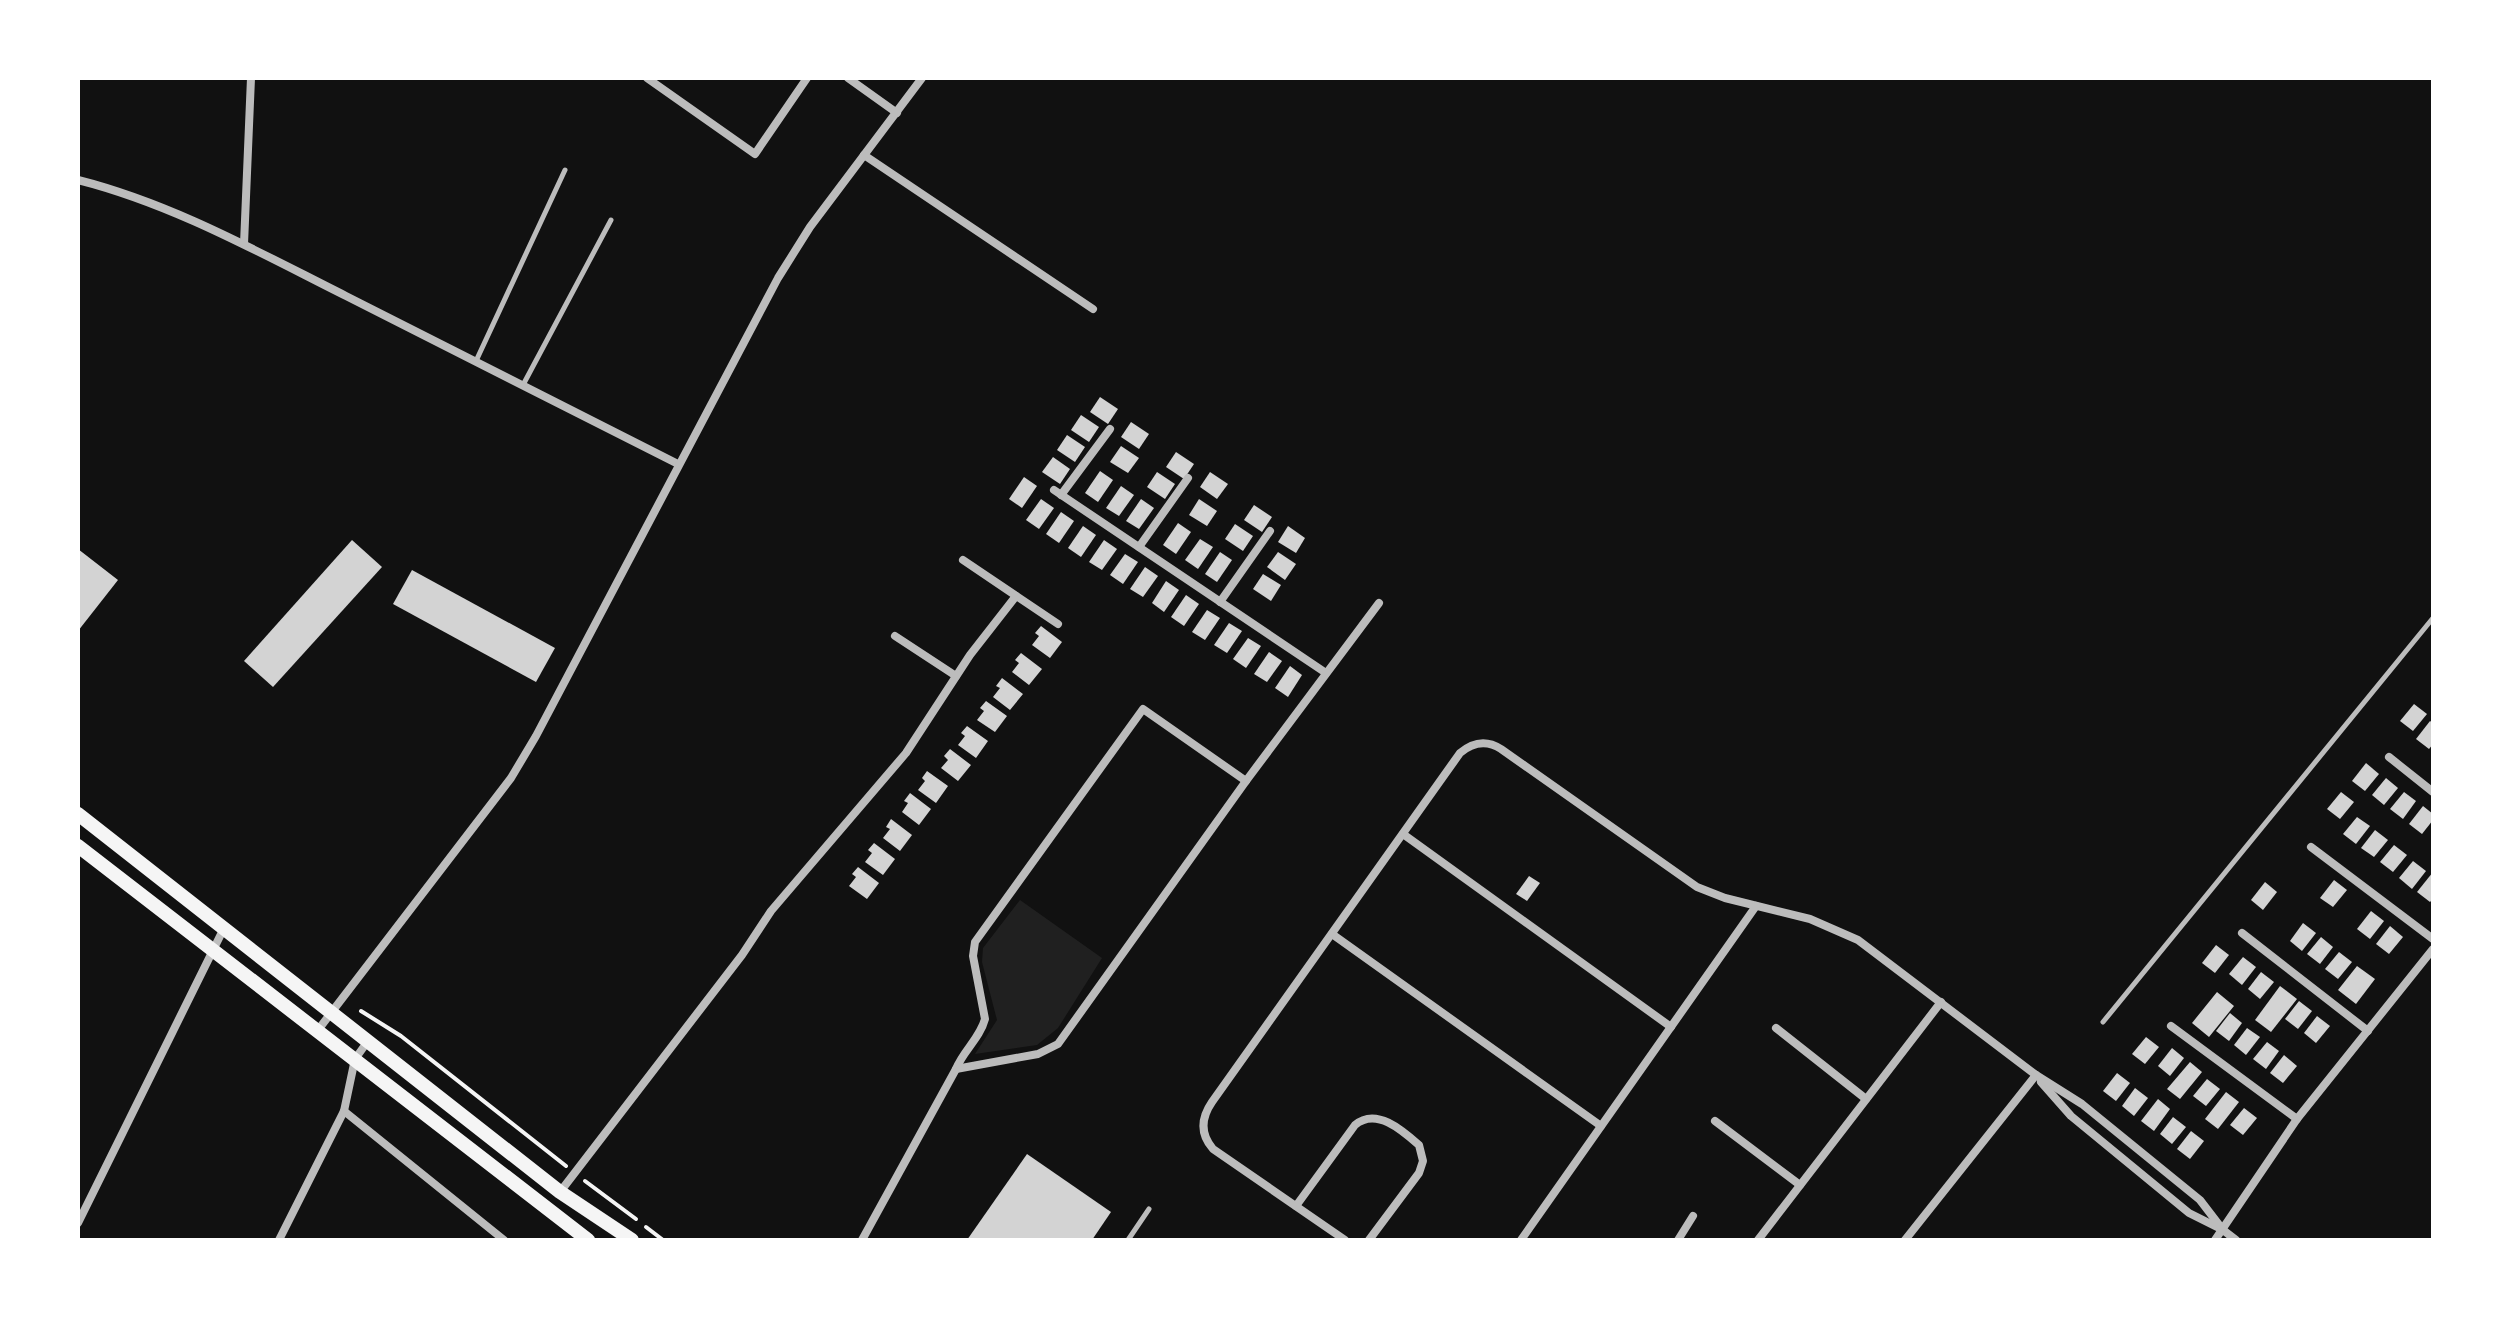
<svg xmlns="http://www.w3.org/2000/svg" width="2511" height="1318" font-family="Overpass,sans-serif">
  <style>
    .green { fill: #202020 }
    .building { fill: #d3d3d3 }
    .lines { fill: none; stroke-linecap: round; stroke-linejoin: round }
    .path { stroke: #f5f5f5; stroke-width: 4 }
    .service { stroke: #bcbcbc; stroke-width: 5 }
    .minor { stroke: #bcbcbc; stroke-width: 8 }
    .primary { stroke: #f5f5f5; stroke-width: 14 }
  </style>
  <rect width="100%" height="100%" fill="#111"/>
  <polygon class="green" points="1020,900 1102,958 1058,1028 1037,1045 975,1054 997,1020 982,962 983,948"/>
  <g class="building">
    <polygon points="1100,397 1118,409 1108,424 1090,412"/>
    <polygon points="1081,415 1099,427 1089,442 1071,430"/>
    <polygon points="1131,422 1149,434 1139,449 1121,437"/>
    <polygon points="1067,435 1085,447 1075,462 1057,450"/>
    <polygon points="1121,446 1139,458 1128,473 1110,462"/>
    <polygon points="1176,452 1194,464 1184,479 1166,467"/>
    <polygon points="1053,457 1070,469 1060,484 1042,472"/>
    <polygon points="1100,471 1113,480 1098,502 1085,493"/>
    <polygon points="1157,472 1175,484 1165,499 1147,487"/>
    <polygon points="1210,472 1228,484 1217,499 1200,487"/>
    <polygon points="1024,477 1037,486 1022,508 1009,499"/>
    <polygon points="1121,486 1134,495 1119,516 1106,508"/>
    <polygon points="1041,499 1054,508 1039,529 1026,520"/>
    <polygon points="1141,499 1154,508 1139,529 1126,521"/>
    <polygon points="1199,499 1217,511 1207,526 1189,515"/>
    <polygon points="1254,505 1272,517 1262,532 1244,520"/>
    <polygon points="1061,512 1074,521 1059,543 1046,534"/>
    <polygon points="1178,523 1191,532 1176,554 1163,545"/>
    <polygon points="1235,524 1253,536 1243,551 1225,539"/>
    <polygon points="1083,526 1096,535 1081,557 1068,548"/>
    <polygon points="1288,526 1305,538 1296,553 1278,542"/>
    <polygon points="1200,539 1213,547 1198,569 1185,560"/>
    <polygon points="352,540 382,567 273,687 244,661"/>
    <polygon points="1104,540 1117,549 1102,570 1089,562"/>
    <polygon points="78,549 118,580 78,631"/>
    <polygon points="1220,552 1232,560 1217,582 1205,574"/>
    <polygon points="1278,552 1296,564 1285,580 1267,567"/>
    <polygon points="1125,554 1138,562 1123,584 1110,575"/>
    <polygon points="1145,567 1158,576 1143,597 1130,589"/>
    <polygon points="412,570 555,648 536,682 393,604"/>
    <polygon points="1263,574 1281,585 1271,601 1253,589"/>
    <polygon points="1166,581 1179,590 1164,612 1152,603"/>
    <polygon points="1186,595 1199,604 1184,626 1171,617"/>
    <polygon points="1207,610 1220,618 1205,640 1192,632"/>
    <polygon points="1229,623 1242,631 1227,653 1214,645"/>
    <polygon points="1041,626 1062,642 1050,658 1032,645 1039,636 1035,633"/>
    <polygon points="1248,638 1261,646 1246,668 1233,659"/>
    <polygon points="1269,652 1282,661 1267,682 1254,674"/>
    <polygon points="1021,653 1042,669 1029,685 1012,672 1019,663 1015,660"/>
    <polygon points="1290,666 1302,675 1288,697 1275,688"/>
    <polygon points="1002,678 1023,694 1010,710 993,697 1000,688 996,686"/>
    <polygon points="986,701 1007,716 995,732 977,720 984,711 980,708"/>
    <polygon points="2414,704 2427,714 2413,731 2400,721"/>
    <polygon points="2430,721 2433,723 2433,744 2429,749 2416,739"/>
    <polygon points="967,726 988,741 976,758 958,745 965,736 961,733"/>
    <polygon points="950,749 971,765 958,781 941,768 948,760 944,756"/>
    <polygon points="2366,763 2379,774 2365,791 2352,781"/>
    <polygon points="927,771 948,786 936,803 918,790 925,781 922,778"/>
    <polygon points="2386,778 2398,788 2384,805 2372,795"/>
    <polygon points="2341,792 2354,802 2340,819 2327,809"/>
    <polygon points="2404,792 2416,801 2403,819 2390,809"/>
    <polygon points="910,793 931,809 919,825 902,812 908,803 904,801"/>
    <polygon points="2423,806 2433,814 2433,820 2422,834 2409,824"/>
    <polygon points="2357,817 2370,826 2356,844 2343,834"/>
    <polygon points="891,819 912,835 900,851 883,838 890,829 886,827"/>
    <polygon points="2375,830 2388,840 2374,857 2361,848"/>
    <polygon points="874,843 895,859 883,875 865,862 872,853 868,850"/>
    <polygon points="2394,845 2407,855 2393,872 2380,862"/>
    <polygon points="2413,861 2426,871 2412,889 2399,878"/>
    <polygon points="858,867 879,883 867,899 849,886 856,877 852,874"/>
    <polygon points="2433,872 2433,899 2430,902 2417,892"/>
    <polygon points="1529,876 1540,883 1527,901 1516,894"/>
    <polygon points="2334,880 2347,890 2333,907 2320,898"/>
    <polygon points="2265,882 2277,892 2263,910 2251,900"/>
    <polygon points="2371,911 2384,921 2370,939 2357,929"/>
    <polygon points="2303,923 2316,933 2302,951 2290,941"/>
    <polygon points="2390,926 2403,937 2389,954 2376,944"/>
    <polygon points="2321,937 2333,947 2320,964 2307,954"/>
    <polygon points="2216,945 2229,955 2215,973 2202,963"/>
    <polygon points="2339,952 2352,962 2338,979 2325,969"/>
    <polygon points="2243,957 2256,967 2242,985 2229,974"/>
    <polygon points="2357,966 2375,979 2356,1004 2338,990"/>
    <polygon points="2261,972 2274,982 2260,999 2248,989"/>
    <polygon points="2280,986 2297,999 2271,1032 2255,1020"/>
    <polygon points="2217,992 2234,1006 2209,1037 2192,1023"/>
    <polygon points="2299,1001 2312,1011 2298,1029 2285,1019"/>
    <polygon points="2230,1013 2242,1023 2229,1041 2216,1031"/>
    <polygon points="2317,1016 2330,1026 2316,1043 2304,1033"/>
    <polygon points="2247,1028 2260,1037 2246,1055 2234,1045"/>
    <polygon points="2146,1037 2159,1047 2145,1064 2132,1054"/>
    <polygon points="2267,1042 2279,1051 2266,1069 2253,1059"/>
    <polygon points="2172,1048 2184,1058 2170,1076 2158,1066"/>
    <polygon points="2284,1055 2297,1066 2283,1083 2270,1073"/>
    <polygon points="2190,1062 2202,1072 2180,1099 2167,1089"/>
    <polygon points="2117,1073 2130,1083 2116,1101 2103,1091"/>
    <polygon points="2207,1079 2220,1089 2206,1106 2193,1096"/>
    <polygon points="2135,1088 2148,1098 2134,1116 2122,1106"/>
    <polygon points="2226,1092 2239,1102 2218,1129 2205,1119"/>
    <polygon points="2158,1099 2170,1109 2154,1131 2141,1121"/>
    <polygon points="2244,1108 2257,1118 2243,1135 2230,1125"/>
    <polygon points="2173,1117 2186,1127 2172,1144 2160,1134"/>
    <polygon points="2191,1131 2204,1141 2190,1159 2177,1149"/>
    <polygon points="1027,1154 1111,1212 1092,1240 967,1240"/>
  </g>
  <g class="lines">
    <g class="path">
      <polyline points="361,1011 401,1036 566,1166"/>
      <polyline points="585,1181 636,1219"/>
      <polyline points="646,1227 663,1240"/>
    </g>
    <g class="service">
      <polyline points="476,361 565,170"/>
      <polyline points="523,385 611,220"/>
      <polyline points="2103,1022 2433,618"/>
      <polyline points="1128,1240 1149,1209"/>
    </g>
    <g class="minor">
      <polyline points="647,78 755,154 807,78"/>
      <polyline points="848,78 897,113"/>
      <polyline points="864,155 1093,309"/>
      <path d="M78,180C173,204 260,253 346,296C457,352 568,408 678,464"/>
      <polyline points="244,244 251,78"/>
      <polyline points="1054,490 1326,673"/>
      <polyline points="1061,495 1110,429"/>
      <polyline points="1139,547 1188,478"/>
      <polyline points="963,560 1058,624"/>
      <polyline points="1220,602 1270,531"/>
      <polyline points="895,636 956,676"/>
      <polyline points="2389,757 2433,792"/>
      <polyline points="1403,834 1671,1027"/>
      <polyline points="2311,847 2433,939"/>
      <polyline points="2242,933 2368,1031"/>
      <polyline points="1332,934 1601,1126"/>
      <polyline points="2171,1026 2297,1119"/>
      <polyline points="1776,1028 1866,1099"/>
      <polyline points="318,1030 511,778 536,736 778,278 810,227 922,78"/>
      <path d="M956,1069C963,1051 980,1038 985,1019L973,956L975,942L1143,709L1246,781"/>
      <polyline points="2041,1082 2071,1116 2189,1213 2223,1230 2236,1240"/>
      <polyline points="344,1111 504,1240"/>
      <polyline points="1715,1121 1800,1185"/>
      <polyline points="560,1192 742,955 771,911 906,753 970,655 1016,596"/>
      <path d="M1296,1206L1355,1125C1376,1107 1402,1130 1419,1145L1423,1161L1419,1173L1369,1240"/>
      <polyline points="78,1223 224,928"/>
      <polyline points="279,1240 344,1111 355,1059 368,1041"/>
      <polyline points="862,1240 956,1069 1038,1054 1058,1044 1246,781 1379,603"/>
      <path d="M1345,1240L1213,1149C1200,1134 1201,1118 1212,1102L1460,753C1473,742 1487,740 1501,749L1697,887L1725,898L1810,919L1858,940L2036,1075L2082,1104L2200,1200L2223,1230"/>
      <polyline points="1521,1240 1756,906"/>
      <polyline points="1678,1240 1693,1216"/>
      <polyline points="1758,1240 1941,1002"/>
      <polyline points="1905,1240 2036,1075"/>
      <polyline points="2215,1240 2297,1119 2433,949"/>
    </g>
    <g class="primary">
      <polyline points="78,814 560,1192 632,1240"/>
      <polyline points="78,846 588,1240"/>
    </g>
  </g>
  <rect width="2511" height="1318" fill="none" stroke="#ffffff" stroke-width="160"/>
</svg>
